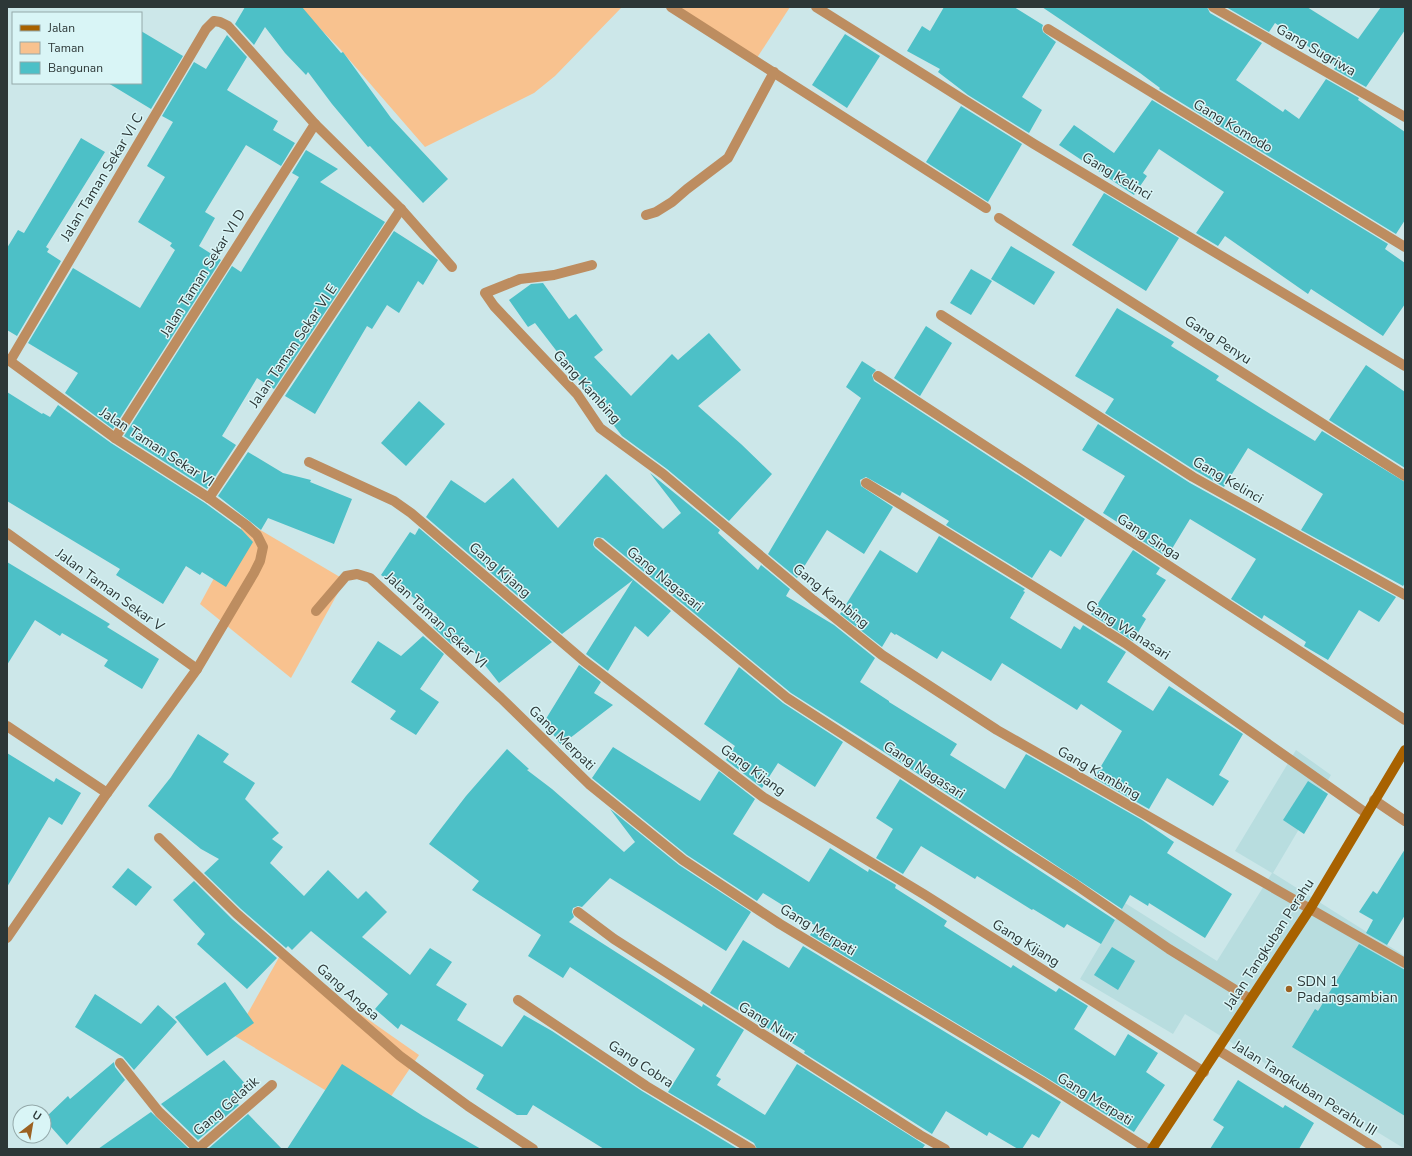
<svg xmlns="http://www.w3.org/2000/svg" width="1412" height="1156" font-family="'Nunito Sans',sans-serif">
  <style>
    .built { fill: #b8dddf }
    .green { fill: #f8c28f }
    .building { fill: #4dc0c7 }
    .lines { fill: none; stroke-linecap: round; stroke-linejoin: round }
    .street { stroke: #bd8d60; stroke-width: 10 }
    .secondary { stroke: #a86200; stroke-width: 10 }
    .poi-dot { fill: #9c6222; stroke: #d9f5f6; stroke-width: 1.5 }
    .labels { text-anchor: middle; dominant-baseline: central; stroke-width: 3; stroke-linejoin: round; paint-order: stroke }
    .street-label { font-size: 14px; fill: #2c3737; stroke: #d9f5f6 }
    .poi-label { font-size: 14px; fill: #2c3737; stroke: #d9f5f6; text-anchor: start }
  </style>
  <rect width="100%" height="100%" fill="#cce7e9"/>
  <polygon class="built" points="1296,750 1331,775 1273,873 1405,956 1405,1149 1185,1014 1173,1034 1080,979 1125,903 1217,961 1272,873 1235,851"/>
  <g class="green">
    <polygon points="299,7 622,7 555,76 534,93 425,147 340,49"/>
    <polygon points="668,7 790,7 753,64"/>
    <polygon points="245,521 345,580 291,678 200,604"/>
    <polygon points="282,952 339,999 419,1055 375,1120 235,1036"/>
  </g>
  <g class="building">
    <polygon points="245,7 302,7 341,53 343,52 391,118 448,179 423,203 370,146 368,147 332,104 308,72 306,75 285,53 265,27 254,45 235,24"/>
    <polygon points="944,7 1014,7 1043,25 1042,28 1043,32 1056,42 1022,97 1042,110 1029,133 968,95 938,72 940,69 907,51 922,26 930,31"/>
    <polygon points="1042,7 1207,7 1210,13 1262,43 1236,80 1283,112 1285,109 1299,119 1326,79 1359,98 1358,100 1405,132 1405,220 1396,234 1159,89 1160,88 1140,73"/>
    <polygon points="1226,7 1307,7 1358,39 1381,7 1405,7 1405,30 1366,87 1334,69 1336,66 1275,23 1269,32"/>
    <polygon points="141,31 183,56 151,109 108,83 141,83"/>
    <polygon points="845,34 880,56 847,108 812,85"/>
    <polygon points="227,35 247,57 227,90 278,121 273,130 295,143 281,166 246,145 205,212 215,218 199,246 221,260 113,429 65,393 78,373 28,343 73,268 140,308 175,250 170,246 172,243 138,222 165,177 147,166 173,122 162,116 194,62 206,69"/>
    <polygon points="1152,100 1388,244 1385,249 1405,263 1405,304 1383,336 1311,289 1308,294 1225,236 1218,246 1196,233 1224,192 1159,149 1143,173 1147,176 1134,195 1059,145 1074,125 1114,153"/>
    <polygon points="961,106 1022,144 988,202 926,162"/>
    <polygon points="81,138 105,152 46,247 49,249 47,252 61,261 17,336 7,330 7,248 18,230 24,233"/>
    <polygon points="306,150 338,169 320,182 385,222 274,389 257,378 222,436 236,445 207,489 124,436 232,266 241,272 299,177 292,173"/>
    <polygon points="1104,193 1179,238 1146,291 1072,245"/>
    <polygon points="394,231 433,256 438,260 423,285 418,281 399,313 387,305 372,329 367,326 315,414 285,396"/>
    <polygon points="1011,246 1055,272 1034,305 991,279"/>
    <polygon points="971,269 992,281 971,315 950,303"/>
    <polygon points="543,283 569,319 576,314 603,350 594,357 631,396 672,354 678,360 709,333 741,370 698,406 741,444 772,474 729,521 667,469 622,436 535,323 528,327 509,300 531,284"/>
    <polygon points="1117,308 1174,342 1171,346 1219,376 1216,380 1277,418 1315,441 1322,431 1405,482 1405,583 1403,586 1301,530 1323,494 1248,448 1224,487 1196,471 1105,413 1114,399 1075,376"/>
    <polygon points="926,326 952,343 920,396 894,378"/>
    <polygon points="862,361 876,370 872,375 874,381 1085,519 1061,557 1050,550 1032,578 946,525 949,521 902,492 900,496 866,477 860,480 861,486 893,507 864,554 827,530 797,578 768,554 861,398 846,387"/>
    <polygon points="1366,365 1405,392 1405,468 1329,420"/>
    <polygon points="7,392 42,414 43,413 50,417 58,405 111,443 205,503 242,530 253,542 226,587 202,572 200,575 186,566 163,604 116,575 120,569 7,501"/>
    <polygon points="419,401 445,424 406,466 381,443"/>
    <polygon points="1098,424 1190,483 1396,597 1379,622 1359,610 1328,660 1304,646 1306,642 1264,615 1262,619 1231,599 1256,559 1190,519 1167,557 1135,536 1136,534 1103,513 1125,476 1082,450"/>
    <polygon points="248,452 283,473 311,480 310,482 352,499 334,544 268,518 261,530 218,496"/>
    <polygon points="650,473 720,530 718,533 758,570 761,565 790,589 786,596 834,625 875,658 860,682 889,701 889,702 957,744 950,755 1005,789 1026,754 1142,820 1174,842 1167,853 1232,894 1205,938 1149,903 1148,906 1130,895 1122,909 906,766 791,693 603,538 597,537 594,539 593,545 595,548 671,611 648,637 635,626 608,671 586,654 633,580 562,634 426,517 451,480 485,503 513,478 558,528 606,474 663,529 681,513"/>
    <polygon points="419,528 552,642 499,683 473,650 468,655 455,639 451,644 433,627 436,624 431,620 437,614 381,575 410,532 415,535"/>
    <polygon points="939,536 1025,589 1023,591 1025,592 1010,618 1061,649 1074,626 1080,630 1083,625 1126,652 1107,682 1153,711 1169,686 1243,734 1219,775 1229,781 1213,806 1167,778 1149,809 1094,778 1122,731 1081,704 1077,710 1002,663 991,681 942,651 937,659 896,634 895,635 891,632 882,647 840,614 880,550 917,573"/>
    <polygon points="1133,550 1160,568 1156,574 1166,580 1142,616 1146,619 1133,641 1091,614"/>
    <polygon points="7,562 110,624 107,627 159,659 142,689 104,666 108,660 62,633 60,636 35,620 7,665"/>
    <polygon points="423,636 444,654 420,689 439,702 416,735 390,719 396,711 351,682 378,641 401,656"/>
    <polygon points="579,665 601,682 594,693 613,705 561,745 544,722"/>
    <polygon points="739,667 783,703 843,742 815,787 778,763 762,788 726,760 735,746 704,724"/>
    <polygon points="198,734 229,754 223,762 255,783 245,799 279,833 272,839 283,847 270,863 304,896 328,870 358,899 366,891 387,912 362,937 410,975 430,948 452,962 436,985 467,1004 457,1020 502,1047 524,1015 552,1031 642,1091 738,1149 604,1149 533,1105 527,1115 517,1115 476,1089 484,1075 401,1024 398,1029 375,1009 388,994 311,931 292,950 288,946 286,948 241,909 204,873 219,859 201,849 148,806 171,777"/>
    <polygon points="613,747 700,801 719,771 755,799 733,834 809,882 830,848 868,872 869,869 896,885 895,888 947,921 944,926 1011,968 1013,965 1056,992 1059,988 1088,1006 1074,1029 1115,1056 1128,1034 1158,1053 1146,1072 1165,1085 1134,1132 1044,1076 810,935 816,926 763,893 757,901 687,855 592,778"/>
    <polygon points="507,749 529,769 527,770 552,789 624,852 635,842 610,809 679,865 751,912 726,951 610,878 582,907 578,906 573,908 572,912 574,917 569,922 702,1007 703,1004 744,1030 716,1076 721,1079 717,1085 765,1115 797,1064 925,1145 922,1149 757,1149 754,1143 668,1092 695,1049 570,967 563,978 528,956 541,935 472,890 479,881 429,844 466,796"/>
    <polygon points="7,753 54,782 56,778 81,793 62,825 49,817 7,887"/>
    <polygon points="900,779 1115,920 1101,944 1067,924 1064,928 1033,909 1032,910 977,876 975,879 921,846 903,874 876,858 893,829 876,818"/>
    <polygon points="1308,781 1328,794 1304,834 1283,820"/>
    <polygon points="1405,849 1405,915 1387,945 1366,933 1373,920 1359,912 1373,891 1377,894"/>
    <polygon points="128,868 152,887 136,906 112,887"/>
    <polygon points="194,881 232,919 277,958 247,989 197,944 205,934 173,900"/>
    <polygon points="743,940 789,968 803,946 1061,1102 1039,1138 1032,1134 1022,1149 1018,1149 989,1132 987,1136 946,1111 932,1134 804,1053 805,1051 710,993"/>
    <polygon points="1359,944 1405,970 1405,1116 1292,1047 1315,1009 1318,1011"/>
    <polygon points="1112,947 1135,961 1118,990 1094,975"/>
    <polygon points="225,982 254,1023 207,1056 175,1017"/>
    <polygon points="95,994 141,1024 158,1005 177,1022 134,1070 123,1057 75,1027"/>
    <polygon points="224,1060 249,1088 235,1101 239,1105 198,1140 161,1104"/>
    <polygon points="114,1062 115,1067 125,1080 67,1145 44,1119 68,1096 70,1099"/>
    <polygon points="342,1064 423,1116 481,1149 287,1149"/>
    <polygon points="1238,1080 1283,1108 1285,1105 1314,1123 1299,1149 1210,1149 1224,1127 1213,1120"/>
    <polygon points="151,1112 189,1149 98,1149"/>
    <polygon points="248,1114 282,1149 208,1149"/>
  </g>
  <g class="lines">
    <g class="street">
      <polyline points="671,7 986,208"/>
      <polyline points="816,7 1034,144 1405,366"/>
      <polyline points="1213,7 1405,117"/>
      <polyline points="1048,29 1405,247"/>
      <polyline points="646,215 656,212 672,202 687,189 728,158 774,72"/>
      <polyline points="999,218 1405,476"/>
      <polyline points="592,265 554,275 520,279 485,293 494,306 577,394 600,428 663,474 813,600 882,655 997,730 1405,963"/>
      <polyline points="941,315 1193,477 1405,595"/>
      <polyline points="7,359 115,438 209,498 246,525 257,535 263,547 260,561 254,573 197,669 107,793 7,938"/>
      <polyline points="10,361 206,29 214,21 220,22 228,26 315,124 401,209 452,267"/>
      <polyline points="878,376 1405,720"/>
      <polyline points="115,438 315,124"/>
      <polyline points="309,462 394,501 411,513 584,661 763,797 925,895 1204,1072"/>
      <polyline points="866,483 1125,643 1366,813"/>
      <polyline points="209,498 401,209"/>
      <polyline points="7,533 197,669"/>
      <polyline points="599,543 787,698 1076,885 1169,949 1250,999"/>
      <polyline points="316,611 346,576 357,574 370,578 501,698 589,784 683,860 780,924 1041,1081 1148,1149"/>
      <polyline points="7,726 107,793"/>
      <polyline points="1374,800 1405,821"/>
      <polyline points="159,838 237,914 400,1056 468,1106 533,1149"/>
      <polyline points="578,912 614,939 920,1135 945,1149"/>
      <polyline points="518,1000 646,1086 751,1149"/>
      <polyline points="1218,1050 1377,1149"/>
      <polyline points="120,1063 159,1112 198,1149"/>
      <polyline points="198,1149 272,1085"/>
    </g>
    <polyline class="secondary" points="1152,1149 1310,909 1405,750"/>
  </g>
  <circle class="poi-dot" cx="1289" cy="989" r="4"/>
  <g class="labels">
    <g class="street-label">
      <text transform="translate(1316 50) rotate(30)">Gang Sugriwa</text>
      <text transform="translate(1233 126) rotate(31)">Gang Komodo</text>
      <text transform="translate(1117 176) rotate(31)">Gang Kelinci</text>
      <text transform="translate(102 177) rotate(-59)">Jalan Taman Sekar VI C</text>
      <text transform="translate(203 273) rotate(-58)">Jalan Taman Sekar VI D</text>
      <text transform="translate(1218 340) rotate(33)">Gang Penyu</text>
      <text transform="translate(293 346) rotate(-56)">Jalan Taman Sekar VI E</text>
      <text transform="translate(587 387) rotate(48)">Gang Kambing</text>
      <text transform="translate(157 447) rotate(33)">Jalan Taman Sekar VI</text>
      <text transform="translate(1228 480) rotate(30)">Gang Kelinci</text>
      <text transform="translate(1149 537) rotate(33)">Gang Singa</text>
      <text transform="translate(500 570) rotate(41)">Gang Kijang</text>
      <text transform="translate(665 579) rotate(39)">Gang Nagasari</text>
      <text transform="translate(110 590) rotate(36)">Jalan Taman Sekar V</text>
      <text transform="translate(831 596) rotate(39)">Gang Kambing</text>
      <text transform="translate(436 620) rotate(43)">Jalan Taman Sekar VI</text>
      <text transform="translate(1128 630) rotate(33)">Gang Wanasari</text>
      <text transform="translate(562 738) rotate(44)">Gang Merpati</text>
      <text transform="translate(753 770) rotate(36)">Gang Kijang</text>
      <text transform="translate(924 770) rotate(33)">Gang Nagasari</text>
      <text transform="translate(1099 773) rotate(30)">Gang Kambing</text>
      <text transform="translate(818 930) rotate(31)">Gang Merpati</text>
      <text transform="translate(1026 943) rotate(32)">Gang Kijang</text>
      <text transform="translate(1269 944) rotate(-57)">Jalan Tangkuban Perahu</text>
      <text transform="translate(348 992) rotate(41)">Gang Angsa</text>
      <text transform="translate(767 1022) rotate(32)">Gang Nuri</text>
      <text transform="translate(641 1064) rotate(33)">Gang Cobra</text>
      <text transform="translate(1305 1088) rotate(32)">Jalan Tangkuban Perahu III</text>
      <text transform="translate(1095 1099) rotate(32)">Gang Merpati</text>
      <text transform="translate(226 1106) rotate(-41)">Gang Gelatik</text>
    </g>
    <g class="poi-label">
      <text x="1297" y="981">SDN 1<tspan x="1297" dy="16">Padangsambian</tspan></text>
    </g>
  </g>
  <rect width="1412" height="1156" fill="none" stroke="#2c3737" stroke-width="16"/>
  <rect x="12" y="12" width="130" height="72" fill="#d9f5f6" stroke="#94a9aa"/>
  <rect x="20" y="25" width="20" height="6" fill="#a86200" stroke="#94a9aa"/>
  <text x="48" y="32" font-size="12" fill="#2c3737">Jalan</text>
  <rect x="20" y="42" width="20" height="12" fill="#f8c28f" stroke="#94a9aa"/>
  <text x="48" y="52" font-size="12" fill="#2c3737">Taman</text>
  <rect x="20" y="62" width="20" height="12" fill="#4dc0c7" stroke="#94a9aa"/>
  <text x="48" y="72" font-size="12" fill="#2c3737">Bangunan</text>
  <g transform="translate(32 1124) rotate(31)"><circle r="19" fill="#d9f5f6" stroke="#94a9aa"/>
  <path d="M0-3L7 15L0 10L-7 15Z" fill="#9c6222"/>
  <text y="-6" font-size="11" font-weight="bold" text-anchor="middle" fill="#2c3737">U</text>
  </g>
</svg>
